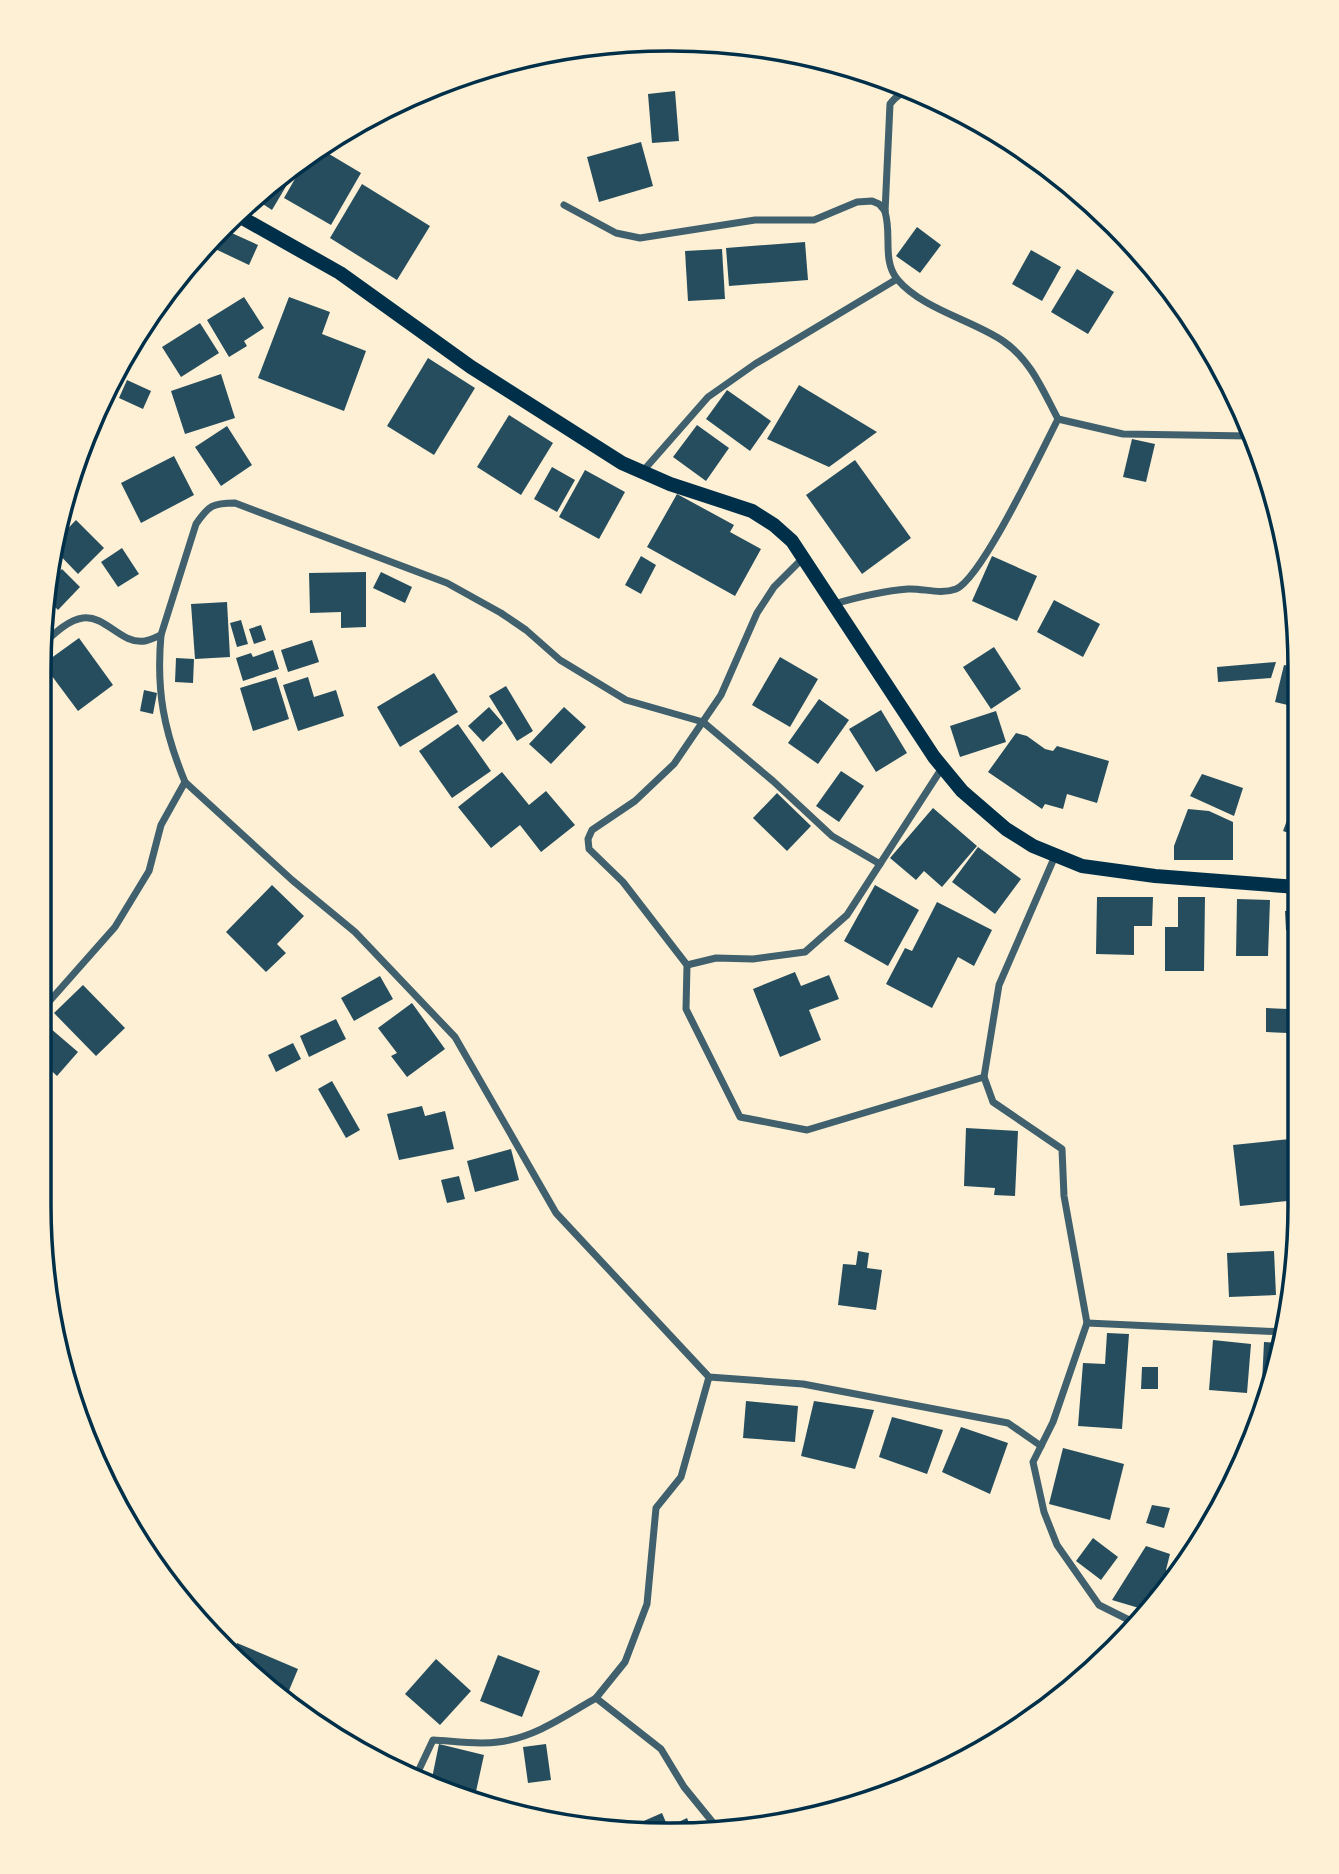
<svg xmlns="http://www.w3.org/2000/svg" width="1339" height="1874" font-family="'Open Sans',sans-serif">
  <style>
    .building { fill: #264d5e }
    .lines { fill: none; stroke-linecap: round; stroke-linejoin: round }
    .minor { stroke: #3f606c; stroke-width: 7 }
    .secondary { stroke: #003049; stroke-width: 14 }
    .rim { fill: none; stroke: #003049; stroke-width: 3.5 }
  </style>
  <rect width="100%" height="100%" fill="#fdf0d5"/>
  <g class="building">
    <polygon points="675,91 679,141 652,143 648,94"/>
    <polygon points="641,142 653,186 599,202 587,157"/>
    <polygon points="319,148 361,173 331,225 284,198 308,156"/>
    <polygon points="301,161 272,210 252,197 254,195"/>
    <polygon points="362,184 430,226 397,280 330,238"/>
    <polygon points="917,227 941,245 920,273 896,256"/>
    <polygon points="225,230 258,245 249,265 211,247"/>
    <polygon points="805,242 808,280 729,286 726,248"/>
    <polygon points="722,249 725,299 688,301 685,251"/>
    <polygon points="1031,250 1061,267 1042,301 1012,284"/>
    <polygon points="1077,269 1114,292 1088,334 1051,312"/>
    <polygon points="244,297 264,328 244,341 247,346 229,357 207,320"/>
    <polygon points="289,297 330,312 322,334 366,351 344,411 258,378"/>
    <polygon points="200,323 219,353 181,377 162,347"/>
    <polygon points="428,358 475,388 434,455 387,426"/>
    <polygon points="221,374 235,418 185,434 171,391"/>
    <polygon points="127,380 151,391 143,409 119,398"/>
    <polygon points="799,385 877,432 829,467 767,439"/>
    <polygon points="727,390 771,421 750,451 706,419"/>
    <polygon points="509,415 553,443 521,495 477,467"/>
    <polygon points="697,425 729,448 706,481 673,457"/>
    <polygon points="227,426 252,465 221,486 195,447"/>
    <polygon points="1132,439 1155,444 1146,482 1123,477"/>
    <polygon points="174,456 194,495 141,523 121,483"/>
    <polygon points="855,460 911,538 862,574 806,495"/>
    <polygon points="552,467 575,480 557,512 534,499"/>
    <polygon points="585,470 625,492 599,539 559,517"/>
    <polygon points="677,494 734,525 730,532 761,549 735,596 647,547"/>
    <polygon points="76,520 104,548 78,574 51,546"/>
    <polygon points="122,548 139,574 118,587 101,562"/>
    <polygon points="641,556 656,565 641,594 625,585"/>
    <polygon points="992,556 1037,576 1017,621 972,601"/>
    <polygon points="62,569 80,587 58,610 46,598 47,584"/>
    <polygon points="366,572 366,627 341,628 341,612 310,613 309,573"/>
    <polygon points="381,572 412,587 405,603 373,588"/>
    <polygon points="1054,600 1100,624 1083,657 1037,632"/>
    <polygon points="227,602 230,657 195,659 191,604"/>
    <polygon points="241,620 248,644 237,647 230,623"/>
    <polygon points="261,625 266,640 254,644 249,629"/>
    <polygon points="79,638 113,685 78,711 43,664"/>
    <polygon points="312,640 319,662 288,672 281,650"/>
    <polygon points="994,647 1021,689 991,709 963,667"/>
    <polygon points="273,650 279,669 243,681 236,658 251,653 253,657"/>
    <polygon points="780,657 818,679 790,727 752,705"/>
    <polygon points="176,658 194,659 193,683 175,682"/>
    <polygon points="1276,662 1271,678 1218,682 1217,667"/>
    <polygon points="1284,665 1296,667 1296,707 1275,702"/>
    <polygon points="434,673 458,712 400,747 377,707"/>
    <polygon points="276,677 289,719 253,731 240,688"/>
    <polygon points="308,677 314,697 336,690 344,716 298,731 283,685"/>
    <polygon points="506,686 533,731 517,741 489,696"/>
    <polygon points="39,688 52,703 39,715"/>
    <polygon points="144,690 157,693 153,714 140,711"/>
    <polygon points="819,699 849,720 818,764 788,743"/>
    <polygon points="489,707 503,723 483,742 468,726"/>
    <polygon points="564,707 586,727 551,764 529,744"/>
    <polygon points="881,710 907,753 876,772 849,729"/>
    <polygon points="996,711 1006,742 960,757 950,726"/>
    <polygon points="458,724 491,771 452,798 419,751"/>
    <polygon points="1016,733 1027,736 1045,749 1053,751 1057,746 1109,761 1097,803 1067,794 1063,809 1045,804 1042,809 988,772"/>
    <polygon points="841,771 864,786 839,822 816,806"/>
    <polygon points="502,772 529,805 546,791 575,825 541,852 520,825 491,848 458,807"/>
    <polygon points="1202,774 1243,788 1234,816 1190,796"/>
    <polygon points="777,793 811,826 787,851 753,818"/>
    <polygon points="933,808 977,846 942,887 924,871 916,880 890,858"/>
    <polygon points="1188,809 1209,811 1233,822 1233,860 1174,860 1174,846"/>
    <polygon points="1289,815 1296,818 1297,836 1283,831"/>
    <polygon points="978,847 1021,879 995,914 952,882"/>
    <polygon points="272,885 304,916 277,944 286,953 266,972 226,932"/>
    <polygon points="875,885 919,910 888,966 844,941"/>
    <polygon points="1097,897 1153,897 1152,926 1134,926 1134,955 1096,954"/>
    <polygon points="1178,897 1205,897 1204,971 1165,971 1165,927 1178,927"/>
    <polygon points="1237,899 1270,900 1268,956 1236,956"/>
    <polygon points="937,902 992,930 974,966 958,957 932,1008 886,984 905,948 912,951"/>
    <polygon points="1297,910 1297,929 1286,930 1285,911"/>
    <polygon points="795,972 801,986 829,975 839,999 809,1010 821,1040 780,1057 753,989"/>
    <polygon points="380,976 393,999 354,1021 341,998"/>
    <polygon points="83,985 125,1028 96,1056 54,1013"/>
    <polygon points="412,1003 445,1049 407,1077 391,1056 397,1053 378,1028"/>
    <polygon points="1266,1008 1288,1009 1288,1033 1266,1032"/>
    <polygon points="336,1019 346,1039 309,1057 300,1036"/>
    <polygon points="50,1028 78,1052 57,1076 39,1059 39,1040"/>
    <polygon points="293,1043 301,1059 276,1072 268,1055"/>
    <polygon points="332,1081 360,1130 346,1138 318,1089"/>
    <polygon points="422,1106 425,1116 445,1111 454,1149 399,1160 387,1114"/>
    <polygon points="966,1128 1018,1131 1015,1196 994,1195 995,1188 964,1186"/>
    <polygon points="1290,1139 1297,1200 1240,1206 1233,1145"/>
    <polygon points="511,1149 519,1180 475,1192 467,1161"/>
    <polygon points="459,1176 465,1199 447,1203 441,1180"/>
    <polygon points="858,1251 869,1253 867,1268 882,1270 876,1310 838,1305 843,1264 856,1265"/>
    <polygon points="1274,1251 1276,1295 1229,1297 1227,1253"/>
    <polygon points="1107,1333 1129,1334 1122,1429 1078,1426 1083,1363 1105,1364"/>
    <polygon points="1213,1340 1251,1344 1247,1393 1209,1390"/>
    <polygon points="1264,1342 1283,1343 1279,1367 1266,1403 1261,1403"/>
    <polygon points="1142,1367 1158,1367 1158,1389 1141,1389"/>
    <polygon points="746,1401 798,1406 795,1442 743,1438"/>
    <polygon points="814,1401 874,1410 855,1469 801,1456"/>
    <polygon points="892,1417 943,1430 927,1474 879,1457"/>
    <polygon points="961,1427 1008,1443 990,1494 942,1472"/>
    <polygon points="1063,1448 1124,1464 1110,1520 1049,1504"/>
    <polygon points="1152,1505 1170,1508 1164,1528 1146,1523"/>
    <polygon points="1093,1538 1118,1557 1101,1580 1076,1561"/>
    <polygon points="1146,1546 1170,1554 1166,1570 1175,1573 1169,1589 1149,1611 1112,1600"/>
    <polygon points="237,1643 298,1669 285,1700 254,1679 232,1654"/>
    <polygon points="498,1655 540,1671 522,1717 480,1701"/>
    <polygon points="436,1659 471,1691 440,1725 405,1694"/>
    <polygon points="439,1744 484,1755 475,1796 431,1783"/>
    <polygon points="546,1744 551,1780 528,1783 523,1747"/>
    <polygon points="662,1813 668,1827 687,1818 692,1830 623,1830"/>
  </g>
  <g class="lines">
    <g class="minor">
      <path d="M916,91C904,91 898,94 890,104L885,212C892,234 882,260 897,279C922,309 972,320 1003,341C1031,360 1043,391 1058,419L1123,434L1249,436"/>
      <polyline points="564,205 616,233 640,238 755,220 814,220 857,202 872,201 879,204 885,211"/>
      <polyline points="643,471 708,397 755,364 897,279"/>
      <polyline points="803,558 774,587 757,613 721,695 674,764 635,801 592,830 588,839 589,849 623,882 687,965 686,1009 740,1117 807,1130 984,1077"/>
      <path d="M834,604C858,597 882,591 908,589C923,588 940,595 956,589C982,578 1042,450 1058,419"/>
      <path d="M41,646C52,636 67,620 83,618C106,615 121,645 145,641C151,640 156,637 161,635L196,524C209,505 213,503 235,503L447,583L501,613L526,630L560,660L626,700L703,722L773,781L832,836L880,864"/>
      <polyline points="185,782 292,880 355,932 455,1037 556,1213 709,1377 803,1384 1008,1423 1041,1446"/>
      <polyline points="1055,856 999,985 984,1077 993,1102 1062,1149 1064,1196 1087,1323 1053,1422 1033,1462 1044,1512 1057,1545 1099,1605 1137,1624"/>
      <polyline points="687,965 716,958 753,959 805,952 847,915 942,768"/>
      <path d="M39,1013L115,927L149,871L161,825L185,782C164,731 156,691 161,635"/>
      <polyline points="1087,1323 1285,1332"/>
      <polyline points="596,1698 625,1662 647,1604 656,1508 681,1477 709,1377"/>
      <path d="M415,1778L433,1740C453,1741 477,1745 498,1742C534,1738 565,1716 596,1698L661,1749L684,1787L719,1830"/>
    </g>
    <polyline class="secondary" points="237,215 340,273 471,367 622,463 670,484 752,511 774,525 792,541 934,757 962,791 1006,829 1033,846 1082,866 1155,876 1297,887"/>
  </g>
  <path d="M0 0H1339V1874H0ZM669 51H670A618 618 0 0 1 1288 669V1205A618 618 0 0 1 670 1823H669A618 618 0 0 1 51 1205V669A618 618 0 0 1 669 51Z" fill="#fdf0d5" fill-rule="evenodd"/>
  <path class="rim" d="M669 51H670A618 618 0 0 1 1288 669V1205A618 618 0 0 1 670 1823H669A618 618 0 0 1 51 1205V669A618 618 0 0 1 669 51Z"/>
</svg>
